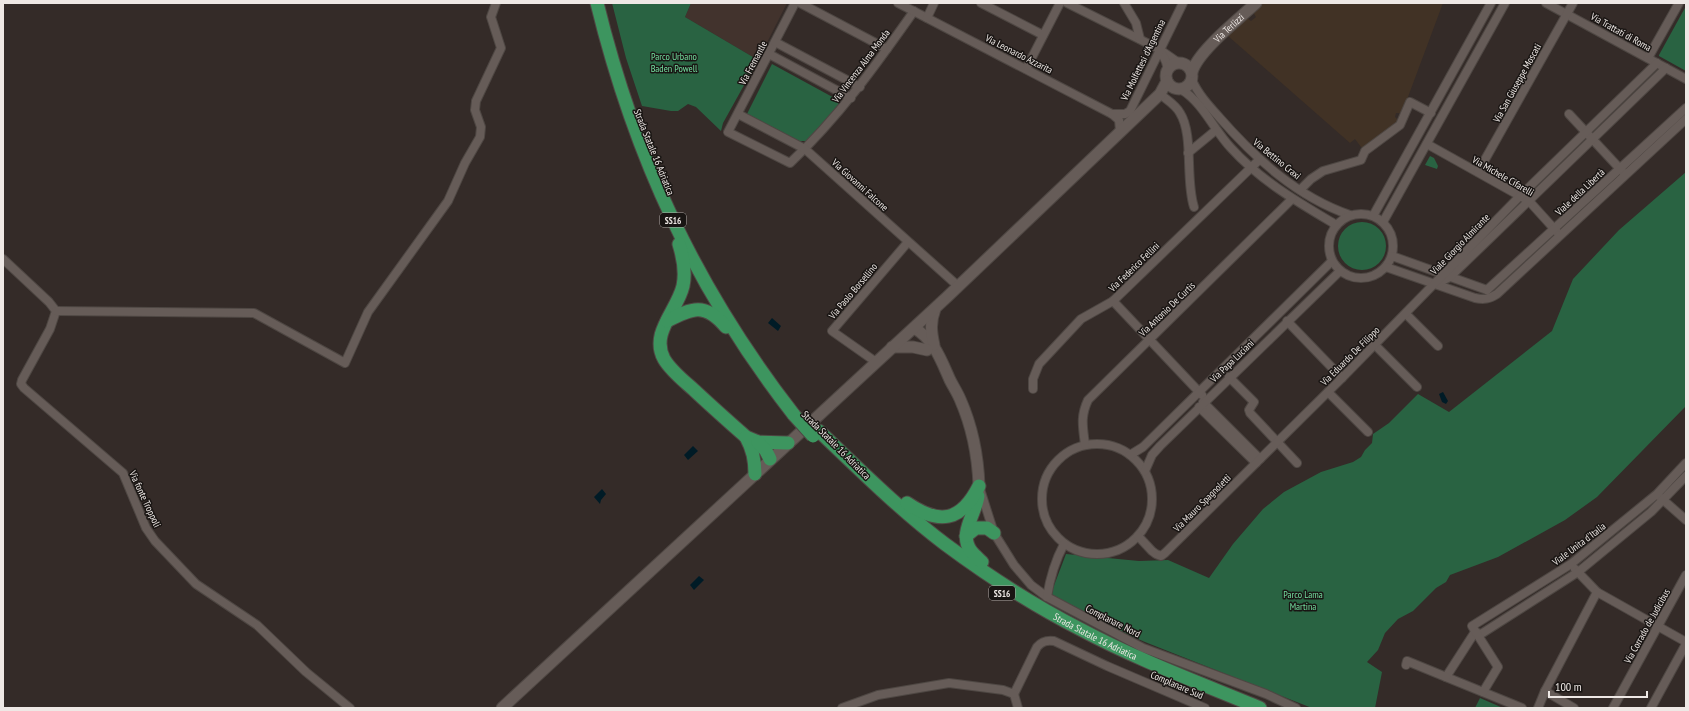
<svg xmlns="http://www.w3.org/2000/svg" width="1689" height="711" font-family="'PT Sans Narrow',sans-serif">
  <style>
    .built { fill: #42332d }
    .medical { fill: #413225 }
    .green { fill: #296342 }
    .water { fill: #001b26 }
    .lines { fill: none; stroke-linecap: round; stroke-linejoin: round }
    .minor-casing { stroke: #4e4743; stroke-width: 10 }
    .secondary-casing { stroke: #4e4743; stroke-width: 13 }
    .trunk-casing { stroke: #4e4743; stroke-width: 15 }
    .minor { stroke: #665c58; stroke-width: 8 }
    .secondary { stroke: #665c58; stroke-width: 11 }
    .trunk { stroke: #3d955f; stroke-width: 13 }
    .trunk-bridge-casing { stroke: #4e4743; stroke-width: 15; stroke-linecap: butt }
    .trunk-bridge { stroke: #3d955f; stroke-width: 13 }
    .labels { text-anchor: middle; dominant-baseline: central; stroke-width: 3; stroke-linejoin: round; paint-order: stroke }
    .shield { fill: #191513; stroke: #aea9a6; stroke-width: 1 }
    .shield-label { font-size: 9px; font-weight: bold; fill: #eee8e5 }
    .street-label { font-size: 10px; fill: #eee8e5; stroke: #191513 }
    .park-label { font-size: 10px; fill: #74e0a1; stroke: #191513 }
  </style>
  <rect width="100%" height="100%" fill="#342b28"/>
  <polygon class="built" points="691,3 787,3 758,60 685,17"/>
  <polygon class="medical" points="1263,3 1443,3 1402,113 1396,113 1395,117 1399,121 1364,147 1361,147 1355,139 1350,143 1228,36 1247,18 1251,21 1256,17 1253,12"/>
  <g class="green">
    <polygon points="612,3 691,3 685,17 758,60 723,123 721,131 696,107 688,104 678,111 671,111 642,106 626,58"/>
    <polygon points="1686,6 1686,71 1659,56 1659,55"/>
    <polygon points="772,64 838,100 839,104 807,141 799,141 747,114"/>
    <polygon points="1430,156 1434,158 1438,166 1437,169 1425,165"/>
    <polygon points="1686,172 1686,406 1597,497 1565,520 1498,557 1450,575 1446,582 1436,588 1413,611 1398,619 1385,633 1378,650 1367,662 1382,672 1375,708 1312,708 1145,642 1097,621 1050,596 1066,554 1139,561 1168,560 1209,578 1233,544 1263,509 1284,492 1321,472 1353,462 1361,457 1365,450 1372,443 1373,434 1389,423 1418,394 1449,412 1552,331 1573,279 1619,230"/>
    <circle cx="1362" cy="246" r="24"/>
    <polygon points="1480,698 1503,708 1475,708"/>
  </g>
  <g class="water">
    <polygon points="772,318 781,326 778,331 768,323"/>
    <polygon points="1443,392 1448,401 1446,404 1442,402 1439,394"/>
    <polygon points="693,446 698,451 688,460 684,455"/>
    <polygon points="602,489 606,494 601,500 600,504 594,497"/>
    <polygon points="699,576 704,580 694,590 690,585"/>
  </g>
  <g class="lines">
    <defs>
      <g id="minor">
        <path d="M795,3L728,132L790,163C838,118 876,65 914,11"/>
        <polyline points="800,3 887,49"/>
        <polyline points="898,3 1112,114 1119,120 1120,131"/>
        <polyline points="981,3 1043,35"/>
        <polyline points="1067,3 1159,49 1179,63"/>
        <polyline points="1124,3 1136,23 1140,39"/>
        <polyline points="1546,3 1686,79"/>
        <polyline points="927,18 934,3"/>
        <polyline points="775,42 860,87"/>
        <polyline points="1161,51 1166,62 1168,70"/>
        <polyline points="769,54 851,98"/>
        <polyline points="1648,58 1679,3"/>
        <polyline points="1026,69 1060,3"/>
        <path d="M1192,80C1198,94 1209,106 1219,117C1255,158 1297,197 1350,215"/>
        <path d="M1182,90C1203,103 1214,130 1231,148C1260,180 1296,201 1333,223L1335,226"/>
        <path d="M1160,94C1167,100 1176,105 1180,113C1194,135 1185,180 1194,207"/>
        <polyline points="738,114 805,149 958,286"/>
        <polyline points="1112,114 1125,114 1130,111 1183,3"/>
        <polyline points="1569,114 1622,171"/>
        <polyline points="1427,144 1529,201 1557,232"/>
        <polyline points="1188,153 1216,130"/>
        <polyline points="1478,172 1573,3"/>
        <polyline points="1300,190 1311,179 1323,171 1361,160 1365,151 1400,125 1410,102 1431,113"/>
        <circle cx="1361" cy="246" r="32"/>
        <polyline points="1373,216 1491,3"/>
        <polyline points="1383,222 1505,3"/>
        <polyline points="1392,256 1487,290"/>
        <polyline points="3,259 49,302 56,311 50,329 22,380 21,384 24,388 123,473 146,528 155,541 196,584 257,625 306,672 350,708"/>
        <path d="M1386,267L1475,298C1484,300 1489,299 1497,294L1686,119"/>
        <polyline points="1438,283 1450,277 1666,68"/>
        <polyline points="1487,290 1686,108"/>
        <polyline points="1113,301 1202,395"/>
        <polyline points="56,311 254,313 345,363 368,312 448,201 465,163 480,137 481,127 475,110 476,101 501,48 491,17 496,3"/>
        <polyline points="1406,314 1438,346"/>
        <polyline points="1287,321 1342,378"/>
        <polyline points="1375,345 1417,387"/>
        <polyline points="876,362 832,331 908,242"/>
        <polyline points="1229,377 1254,402 1249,410 1250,413 1297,463"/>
        <polyline points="1033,389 1033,379 1039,364 1081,319 1113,301 1259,160"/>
        <polyline points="1328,392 1368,432"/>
        <polyline points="1203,402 1260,459"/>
        <polyline points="1199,407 1256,463"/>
        <circle cx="1097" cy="499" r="55"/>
        <path d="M1085,445C1083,427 1080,417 1088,400L1292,199"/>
        <polyline points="1130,455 1143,447 1332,261"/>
        <polyline points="1145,471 1152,455 1160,446 1340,271"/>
        <polyline points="980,489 994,533 1014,565 1031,585 1047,597 1143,648 1266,694 1296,708"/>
        <polyline points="1661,498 1686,520"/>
        <polyline points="1138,536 1152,551 1156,554 1161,556 1165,553 1342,378 1520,196 1657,63"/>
        <polyline points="1575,569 1597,592 1686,642"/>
        <path d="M1047,597C1050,578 1055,561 1064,544"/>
        <polyline points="1475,632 1481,634 1578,572 1651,512 1686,476"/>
        <polyline points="1475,632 1446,677 1522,708"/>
        <polyline points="1406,665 1407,661 1446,677"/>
        <polyline points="1545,691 1574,708"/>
        <polyline points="1483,692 1498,667 1472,626 1571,564 1657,494 1686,463"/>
        <path d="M1014,694L1037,647C1042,641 1047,640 1054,641L1107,666L1205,708"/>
        <polyline points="1014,694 1018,708"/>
        <polyline points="842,708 878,695 949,683 1003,690 1014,694"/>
        <polyline points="1538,708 1545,691 1597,592"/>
        <polyline points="1613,708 1686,575"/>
        <polyline points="1651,708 1686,644"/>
      </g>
      <g id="secondary">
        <circle cx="1179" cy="76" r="13"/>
        <path id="s1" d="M1192,72C1198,51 1239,19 1256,3"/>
        <path d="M914,328C934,339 941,360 950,380C953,386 957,392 960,399C972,426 978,456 979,486"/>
        <path d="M934,345C931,332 930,322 935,309"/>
        <polyline points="892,347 913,347 927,350"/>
        <polyline points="502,708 947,297 1160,94 1167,81"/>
      </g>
      <g id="trunk">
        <path d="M597,3C635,158 696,289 794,415"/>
        <path d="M679,244C683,257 686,272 683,286C677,311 650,333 664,359C671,371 684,381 694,390C711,406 728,421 746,437L758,442L788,443"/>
        <path d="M667,321C692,308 705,302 726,327"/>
        <path id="s2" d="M819,431C860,470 900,510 945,544C988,576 1033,605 1080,629C1138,660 1200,683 1260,708"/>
        <path d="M746,437C753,450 755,460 755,474"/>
        <polyline points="758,442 766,451 770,459"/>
        <path d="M978,496C976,513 958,534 971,551C974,555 979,559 982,562"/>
        <path d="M907,503C939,525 961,522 979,486"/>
        <polyline points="966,536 976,528 987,528 994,533"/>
      </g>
    </defs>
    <use href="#minor" class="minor-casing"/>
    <use href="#secondary" class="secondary-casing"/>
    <use href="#trunk" class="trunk-casing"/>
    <use href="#minor" class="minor"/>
    <use href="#secondary" class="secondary"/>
    <use href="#trunk" class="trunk"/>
    <defs>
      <polyline id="trunk-bridge" points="794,415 813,436"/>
    </defs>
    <use href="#trunk-bridge" class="trunk-bridge-casing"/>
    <use href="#trunk-bridge" class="trunk-bridge"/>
  </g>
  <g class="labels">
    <g class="shield">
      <rect x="660" y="213" width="26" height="14" rx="3"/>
      <rect x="989" y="586" width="26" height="14" rx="3"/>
    </g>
    <g class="shield-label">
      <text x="673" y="220">SS16</text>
      <text x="1002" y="593">SS16</text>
    </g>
    <g class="street-label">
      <text stroke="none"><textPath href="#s1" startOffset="58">Via Terlizzi</textPath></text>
      <text transform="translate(1621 32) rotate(29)">Via Trattati di Roma</text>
      <text transform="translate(1019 54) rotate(27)">Via Leonardo Azzarita</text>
      <text transform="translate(1143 60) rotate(-64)">Via Molfettesi d'Argentina</text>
      <text transform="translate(753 63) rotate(-62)">Via Fremantle</text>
      <text transform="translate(861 66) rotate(-53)">Via Vincenza Alma Monda</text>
      <text transform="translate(1517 83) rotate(-61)">Via San Giuseppe Moscati</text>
      <text transform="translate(654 152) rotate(68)">Strada Statale 16 Adriatica</text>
      <text transform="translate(1277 159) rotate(39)">Via Bettino Craxi</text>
      <text transform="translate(1503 176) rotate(30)">Via Michele Cifarelli</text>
      <text transform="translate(860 185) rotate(42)">Via Giovanni Falcone</text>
      <text transform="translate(1580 192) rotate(-43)">Viale della Libertà</text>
      <text transform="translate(1460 244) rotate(-46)">Viale Giorgio Almirante</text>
      <text transform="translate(1134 267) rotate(-44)">Via Federico Fellini</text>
      <text transform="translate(853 291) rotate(-50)">Via Paolo Borsellino</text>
      <text transform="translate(1167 309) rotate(-44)">Via Antonio De Curtis</text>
      <text transform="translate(1350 356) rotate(-45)">Via Eduardo De Filippo</text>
      <text transform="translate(1232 361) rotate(-44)">Via Papa Luciani</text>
      <text transform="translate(836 445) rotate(45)">Strada Statale 16 Adriatica</text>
      <text transform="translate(145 499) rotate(65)">Via fonte Troppoli</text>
      <text transform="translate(1202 503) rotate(-45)">Via Mauro Spagnoletti</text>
      <text transform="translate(1579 544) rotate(-37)">Viale Unita d'Italia</text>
      <text transform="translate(1113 621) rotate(27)">Complanare Nord</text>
      <text transform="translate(1647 626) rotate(-61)">Via Corrado de Judicibus</text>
      <text stroke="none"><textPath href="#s2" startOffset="346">Strada Statale 16 Adriatica</textPath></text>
      <text transform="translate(1177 685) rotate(23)">Complanare Sud</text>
    </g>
    <g class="park-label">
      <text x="674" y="56">Parco Urbano<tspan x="674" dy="12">Baden Powell</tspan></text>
      <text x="1303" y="594">Parco Lama<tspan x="1303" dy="12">Martina</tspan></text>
    </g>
  </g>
  <rect width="1689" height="711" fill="none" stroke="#eee8e5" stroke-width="8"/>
  <path d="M1549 691v6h98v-6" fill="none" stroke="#eee8e5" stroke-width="2"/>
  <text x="1555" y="691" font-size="12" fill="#eee8e5" stroke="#191513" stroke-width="3" paint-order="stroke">100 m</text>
</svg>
